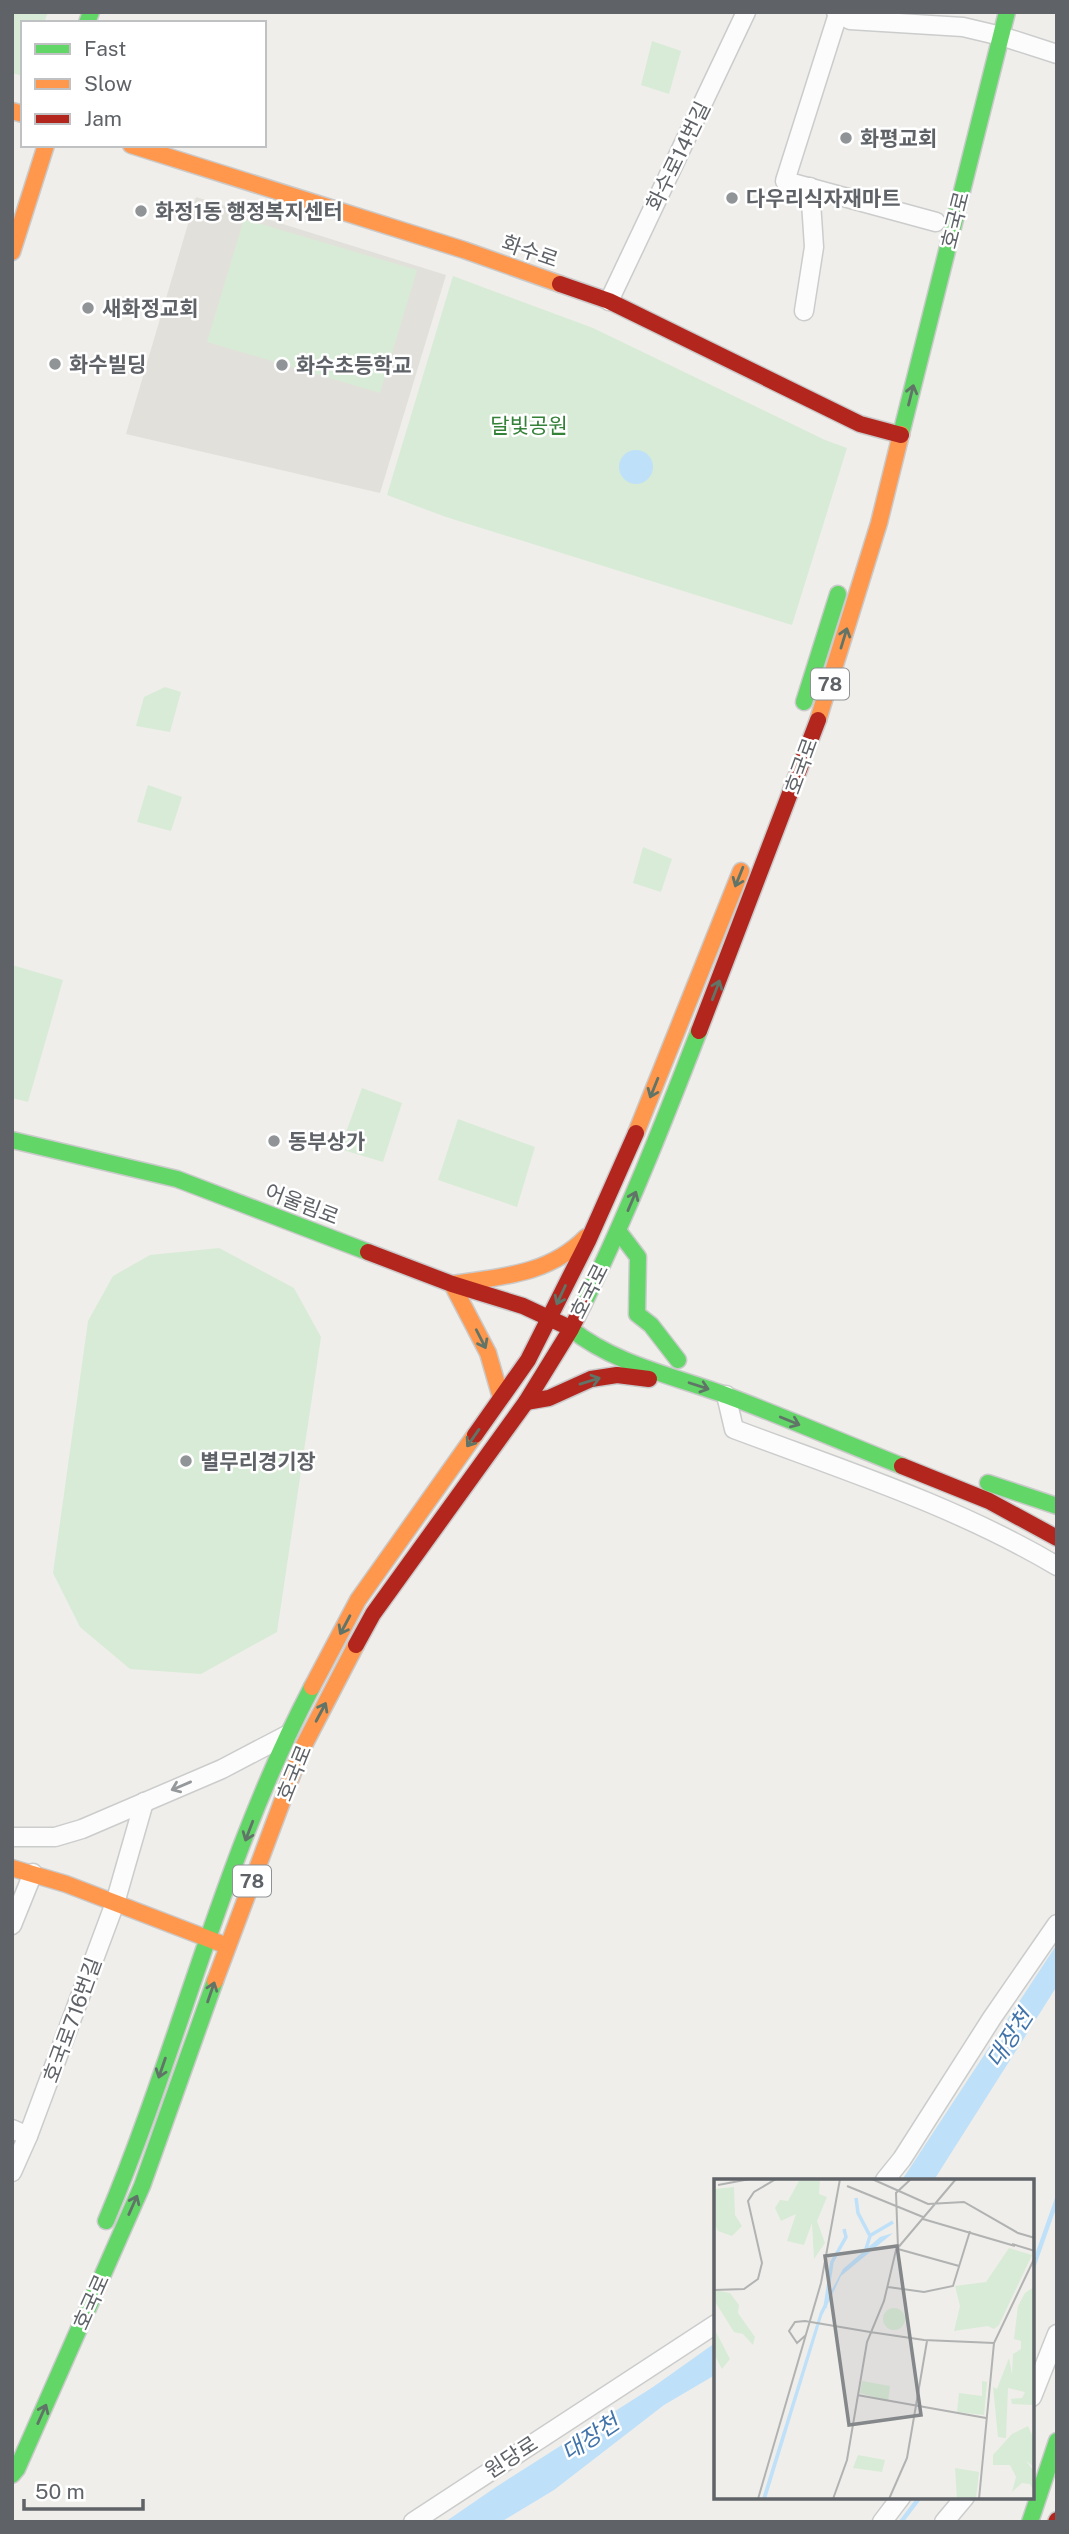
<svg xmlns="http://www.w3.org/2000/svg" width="1069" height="2534" font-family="'Public Sans','Noto Sans KR',sans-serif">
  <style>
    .education { fill: #e2e0da }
    .green { fill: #d8ebd6 }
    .water { fill: #bfe0f9 }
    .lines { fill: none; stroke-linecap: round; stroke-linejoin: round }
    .stream { stroke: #bfe0f9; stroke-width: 4.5 }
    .street-casing { stroke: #cbcccc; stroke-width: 21 }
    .fast-casing { stroke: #cacacb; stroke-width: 19 }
    .slow-casing { stroke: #cacacb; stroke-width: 19 }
    .jam-casing { stroke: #cacacb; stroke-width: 19 }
    .street { stroke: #fdfcfc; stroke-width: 18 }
    .fast { stroke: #63d668; stroke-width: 16 }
    .slow { stroke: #ff974d; stroke-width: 16 }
    .jam { stroke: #b3261e; stroke-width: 16 }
    .oneway { stroke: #607468 }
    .oneway2 { stroke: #96999c }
    .poi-dot { fill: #919496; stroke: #fff; stroke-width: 2.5 }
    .labels { text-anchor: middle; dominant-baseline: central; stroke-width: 5; stroke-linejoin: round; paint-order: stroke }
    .shield { fill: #fff; stroke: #8f9295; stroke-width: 2 }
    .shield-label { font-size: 19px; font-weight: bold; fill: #5f6368 }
    .poi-label { font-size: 21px; font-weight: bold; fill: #5f6368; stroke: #fff; text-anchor: start }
    .street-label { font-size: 21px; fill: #5f6368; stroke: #fff }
    .park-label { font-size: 21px; fill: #348238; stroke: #fff }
    .water-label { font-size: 23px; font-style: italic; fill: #4174aa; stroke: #fff }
    .inset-river { fill: none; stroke: #bfe0f9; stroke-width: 3.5 }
    .inset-road { fill: none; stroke: #b1b2b2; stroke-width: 2 }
    .view { fill: #84888a; fill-opacity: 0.15; stroke: #84888a; stroke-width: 3.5 }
    .inset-edge { fill: none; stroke: #5f6368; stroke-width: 3.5 }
  </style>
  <rect width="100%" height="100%" fill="#efeeea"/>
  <polygon class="education" points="196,197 446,275 380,493 126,434"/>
  <g class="green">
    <polygon points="12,12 48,12 44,23 23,23 23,76 12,73"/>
    <polygon points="652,41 681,51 669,94 641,85"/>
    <polygon points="244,219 417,270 380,393 207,342"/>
    <polygon points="453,276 593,328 825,440 847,448 792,625 446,517 387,495"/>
    <polygon points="165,687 181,692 170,732 136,726 144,697"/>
    <polygon points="148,785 182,797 171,831 137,822"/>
    <polygon points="643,847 672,859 661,892 633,883"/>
    <polygon points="12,965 63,980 28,1102 12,1098"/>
    <polygon points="362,1088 402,1103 383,1162 340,1149"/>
    <polygon points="458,1119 535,1147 517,1207 438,1180"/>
    <polygon points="219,1248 294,1288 321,1337 277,1632 201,1674 130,1669 80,1627 53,1573 88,1321 113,1276 150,1255"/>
  </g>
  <g class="water">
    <circle cx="636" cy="467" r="17"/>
    <polygon points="1057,1944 1057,1986 934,2180 902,2180"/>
    <polygon points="715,2343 715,2375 664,2405 554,2490 501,2522 445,2522 496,2487 653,2387"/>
  </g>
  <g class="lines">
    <g class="stream">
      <polyline points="1032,2270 1057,2199"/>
      <polyline points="901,2522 920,2497"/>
    </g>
    <defs>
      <g id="street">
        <polyline points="836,12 850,20 963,27 1001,36 1057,54"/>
        <polyline points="838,14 785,181 936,222"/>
        <polyline points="609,301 746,12"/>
        <polyline points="804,311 814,247 810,187"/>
        <path d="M726,1395L734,1429C843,1470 956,1506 1057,1566"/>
        <polyline points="12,1837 55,1837 82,1829 222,1769 287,1735"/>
        <polyline points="12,1925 33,1873"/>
        <polyline points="12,2129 28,2136"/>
        <polyline points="12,2172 28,2136 115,1903 144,1802"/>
        <polyline points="885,2180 902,2159 992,2018 1057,1924"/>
        <polyline points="1032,2397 1057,2334"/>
        <polyline points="413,2522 716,2324"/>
        <polyline points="882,2522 901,2497"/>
        <polyline points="944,2522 965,2497"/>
      </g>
      <g id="fast">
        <polyline points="87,23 91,12"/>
        <polyline points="901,434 1007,12"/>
        <polyline points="804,702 838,594"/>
        <polyline points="12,1140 177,1179 368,1252"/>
        <polyline points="619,1232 638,1257 637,1314 651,1325 678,1360"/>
        <path d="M583,1305C627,1215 663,1124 699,1031"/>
        <path d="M571,1329C616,1365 675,1376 728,1396C787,1418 844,1443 902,1466"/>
        <polyline points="988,1483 1057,1506"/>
        <path d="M106,2221C180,2045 223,1856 312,1687"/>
        <polyline points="12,2475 17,2469 142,2186 215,1981"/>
        <polyline points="1030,2522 1057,2441"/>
      </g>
      <g id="slow">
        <polyline points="12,111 23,114"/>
        <polyline points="131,145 464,250 560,284"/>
        <polyline points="12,252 46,145"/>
        <polyline points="818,720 879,523 901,434"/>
        <polyline points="636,1133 741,871"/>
        <path d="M501,1398L488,1353L452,1284C501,1277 550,1274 586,1237"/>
        <polyline points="312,1687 358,1600 475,1435"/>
        <polyline points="12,1868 66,1884 222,1944"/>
        <polyline points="215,1981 301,1751 356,1645"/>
      </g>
      <g id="jam">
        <polyline points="560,284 609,301 860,424 901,435"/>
        <polyline points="699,1031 818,720"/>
        <polyline points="368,1252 452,1284 523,1306 568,1327"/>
        <polyline points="526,1402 549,1398 591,1379 617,1375 649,1379"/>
        <polyline points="475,1435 528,1360 588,1241 636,1133"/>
        <polyline points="902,1466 989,1501 1057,1538"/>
        <polyline points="356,1645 373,1614 526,1402 571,1329 583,1305"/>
        <polyline points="1056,2522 1057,2520"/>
      </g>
    </defs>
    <use href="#street" class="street-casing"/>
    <use href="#fast" class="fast-casing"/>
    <use href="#slow" class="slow-casing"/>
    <use href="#jam" class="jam-casing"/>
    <use href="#street" class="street"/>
    <use href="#fast" class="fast"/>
    <use href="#slow" class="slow"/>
    <use href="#jam" class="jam"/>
  </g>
  <defs><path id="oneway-shaft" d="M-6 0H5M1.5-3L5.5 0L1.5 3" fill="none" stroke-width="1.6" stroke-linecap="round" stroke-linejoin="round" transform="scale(1.75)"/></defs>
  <g class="oneway">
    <use href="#oneway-shaft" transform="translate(911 395) rotate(-76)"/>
    <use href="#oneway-shaft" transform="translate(844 638) rotate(-73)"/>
    <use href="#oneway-shaft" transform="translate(739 877) rotate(112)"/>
    <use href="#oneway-shaft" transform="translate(716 990) rotate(-69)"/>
    <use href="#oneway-shaft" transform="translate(654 1088) rotate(112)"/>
    <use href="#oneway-shaft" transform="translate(632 1201) rotate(-67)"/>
    <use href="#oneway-shaft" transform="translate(561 1295) rotate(115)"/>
    <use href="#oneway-shaft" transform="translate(481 1339) rotate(63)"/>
    <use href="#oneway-shaft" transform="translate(590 1381) rotate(-17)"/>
    <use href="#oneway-shaft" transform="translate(699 1386) rotate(18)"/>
    <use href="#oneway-shaft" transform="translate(790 1421) rotate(22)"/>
    <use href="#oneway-shaft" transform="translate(473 1438) rotate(125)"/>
    <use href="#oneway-shaft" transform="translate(345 1625) rotate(118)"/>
    <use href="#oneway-shaft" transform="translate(321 1712) rotate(-62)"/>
    <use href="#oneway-shaft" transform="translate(249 1831) rotate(111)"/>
    <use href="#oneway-shaft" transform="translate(211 1992) rotate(-71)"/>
    <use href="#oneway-shaft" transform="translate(162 2068) rotate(109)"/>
    <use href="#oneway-shaft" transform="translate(133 2205) rotate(-66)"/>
    <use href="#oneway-shaft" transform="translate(42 2414) rotate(-66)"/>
  </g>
  <use class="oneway2" href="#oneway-shaft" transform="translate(181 1786) rotate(157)"/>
  <g class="poi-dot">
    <circle cx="846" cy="138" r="7"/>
    <circle cx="732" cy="198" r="7"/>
    <circle cx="141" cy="211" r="7"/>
    <circle cx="88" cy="308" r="7"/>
    <circle cx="55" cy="364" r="7"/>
    <circle cx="282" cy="365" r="7"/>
    <circle cx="274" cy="1141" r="7"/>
    <circle cx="186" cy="1461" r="7"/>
  </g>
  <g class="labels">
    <g class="shield">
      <rect x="811" y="668.5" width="38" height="31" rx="5"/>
      <rect x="233" y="1865.5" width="38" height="31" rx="5"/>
    </g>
    <g class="shield-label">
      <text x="830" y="684">78</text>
      <text x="252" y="1881">78</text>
    </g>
    <g class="poi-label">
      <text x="860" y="138">화평교회</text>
      <text x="746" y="198">다우리식자재마트</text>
      <text x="155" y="211">화정1동 행정복지센터</text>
      <text x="102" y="308">새화정교회</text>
      <text x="69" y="364">화수빌딩</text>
      <text x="296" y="365">화수초등학교</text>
      <text x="288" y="1141">동부상가</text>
      <text x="200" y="1461">별무리경기장</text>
    </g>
    <g class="street-label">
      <text transform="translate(678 156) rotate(-64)">화수로14번길</text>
      <text transform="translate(955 220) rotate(-76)">호국로</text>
      <text transform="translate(530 251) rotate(19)">화수로</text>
      <text transform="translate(801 766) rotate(-70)">호국로</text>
      <text transform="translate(302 1204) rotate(21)">어울림로</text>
      <text transform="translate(589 1291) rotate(-63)">호국로</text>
      <text transform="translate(294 1773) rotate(-68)">호국로</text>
      <text transform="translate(72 2020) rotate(-70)">호국로716번길</text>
      <text transform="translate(91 2302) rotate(-66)">호국로</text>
      <text transform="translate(511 2457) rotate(-33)">원당로</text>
    </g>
    <g class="park-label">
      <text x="529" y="425">달빛공원</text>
    </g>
    <g class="water-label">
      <text transform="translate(1009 2038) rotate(-57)">대장천</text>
      <text transform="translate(590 2437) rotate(-34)">대장천</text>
    </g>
  </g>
  <g transform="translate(714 2179)">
    <rect width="320" height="320" fill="#efeeea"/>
    <path d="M86,0H106L105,15L113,18L103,42L111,64L100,80L98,44L90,66L73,62L82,35L67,42L61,29L66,21L74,22ZM20,8L21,36L28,47L18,57L4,52L0,44V10ZM295,69L318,76L285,146L280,150L274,147L240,152L246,127L241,107L272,103ZM320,108V226L298,225L297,220L308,219L311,213L294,209L292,259L284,258L279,208L283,210L295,179L298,196L299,175L307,170V162L300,160L304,127L311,114ZM0,111L16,114L25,126L24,134L41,158L39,166L29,155L20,153L0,121ZM169 140a11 11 0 1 1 22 0a11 11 0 1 1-22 0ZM2,153L16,180L8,190L0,175ZM148,202L176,207L174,222L146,214ZM268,202L273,203L270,236L243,233L245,214L268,217ZM314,247L320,260V288L312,282L320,292V312L316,305L308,304L298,313L302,298L296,286H279V276L298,255ZM144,276L171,281L168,293L139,289ZM241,289L265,293L262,320H243Z" fill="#d8ebd6"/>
    <path d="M179,54L127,97L108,137L52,320H48L106,133L129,90L166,58Z" fill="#bfe0f9"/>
    <path class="inset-river" d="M142,19L144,34L156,57L152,70M157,56L179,43M111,129L118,83L132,58L130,50"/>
    <path class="inset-road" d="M158,0L214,25L250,23L304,54L321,59M4,6L36,0M133,7L209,38M209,40L301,67M298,65L321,72M184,69L182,14L197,0M184,70L245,87M174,108L210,113L239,107L256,52M0,111L30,110L44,100L48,84L34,22L40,13L62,0M156,153L210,161L280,164M92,156L83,164L75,152L81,143L91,142L156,153M143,216L272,239M44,320L107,104L126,0M119,320L133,281L153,163L170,122L182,71L242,0M175,320L193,279L213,162M265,320L280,164L321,78"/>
    <path class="view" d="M183,67L207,236L135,246L111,77Z"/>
    <rect width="320" height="320" class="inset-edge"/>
  </g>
  <rect width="1069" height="2534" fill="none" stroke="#5f6368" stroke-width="28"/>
  <rect x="21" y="21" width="245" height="126" fill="#ffffff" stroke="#bfc1c3" stroke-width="2"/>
  <rect x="35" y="44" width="35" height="10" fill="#63d668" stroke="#bfc1c3" stroke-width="2"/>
  <text x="84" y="56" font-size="21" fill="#5f6368">Fast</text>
  <rect x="35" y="79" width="35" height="10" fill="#ff974d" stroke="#bfc1c3" stroke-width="2"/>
  <text x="84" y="91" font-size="21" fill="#5f6368">Slow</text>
  <rect x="35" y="114" width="35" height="10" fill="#b3261e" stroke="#bfc1c3" stroke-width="2"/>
  <text x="84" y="126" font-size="21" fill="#5f6368">Jam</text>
  <path d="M24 2499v10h119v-10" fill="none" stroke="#5f6368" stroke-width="3.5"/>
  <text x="35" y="2499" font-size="21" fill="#5f6368" stroke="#ffffff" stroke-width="5" paint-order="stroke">50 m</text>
</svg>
